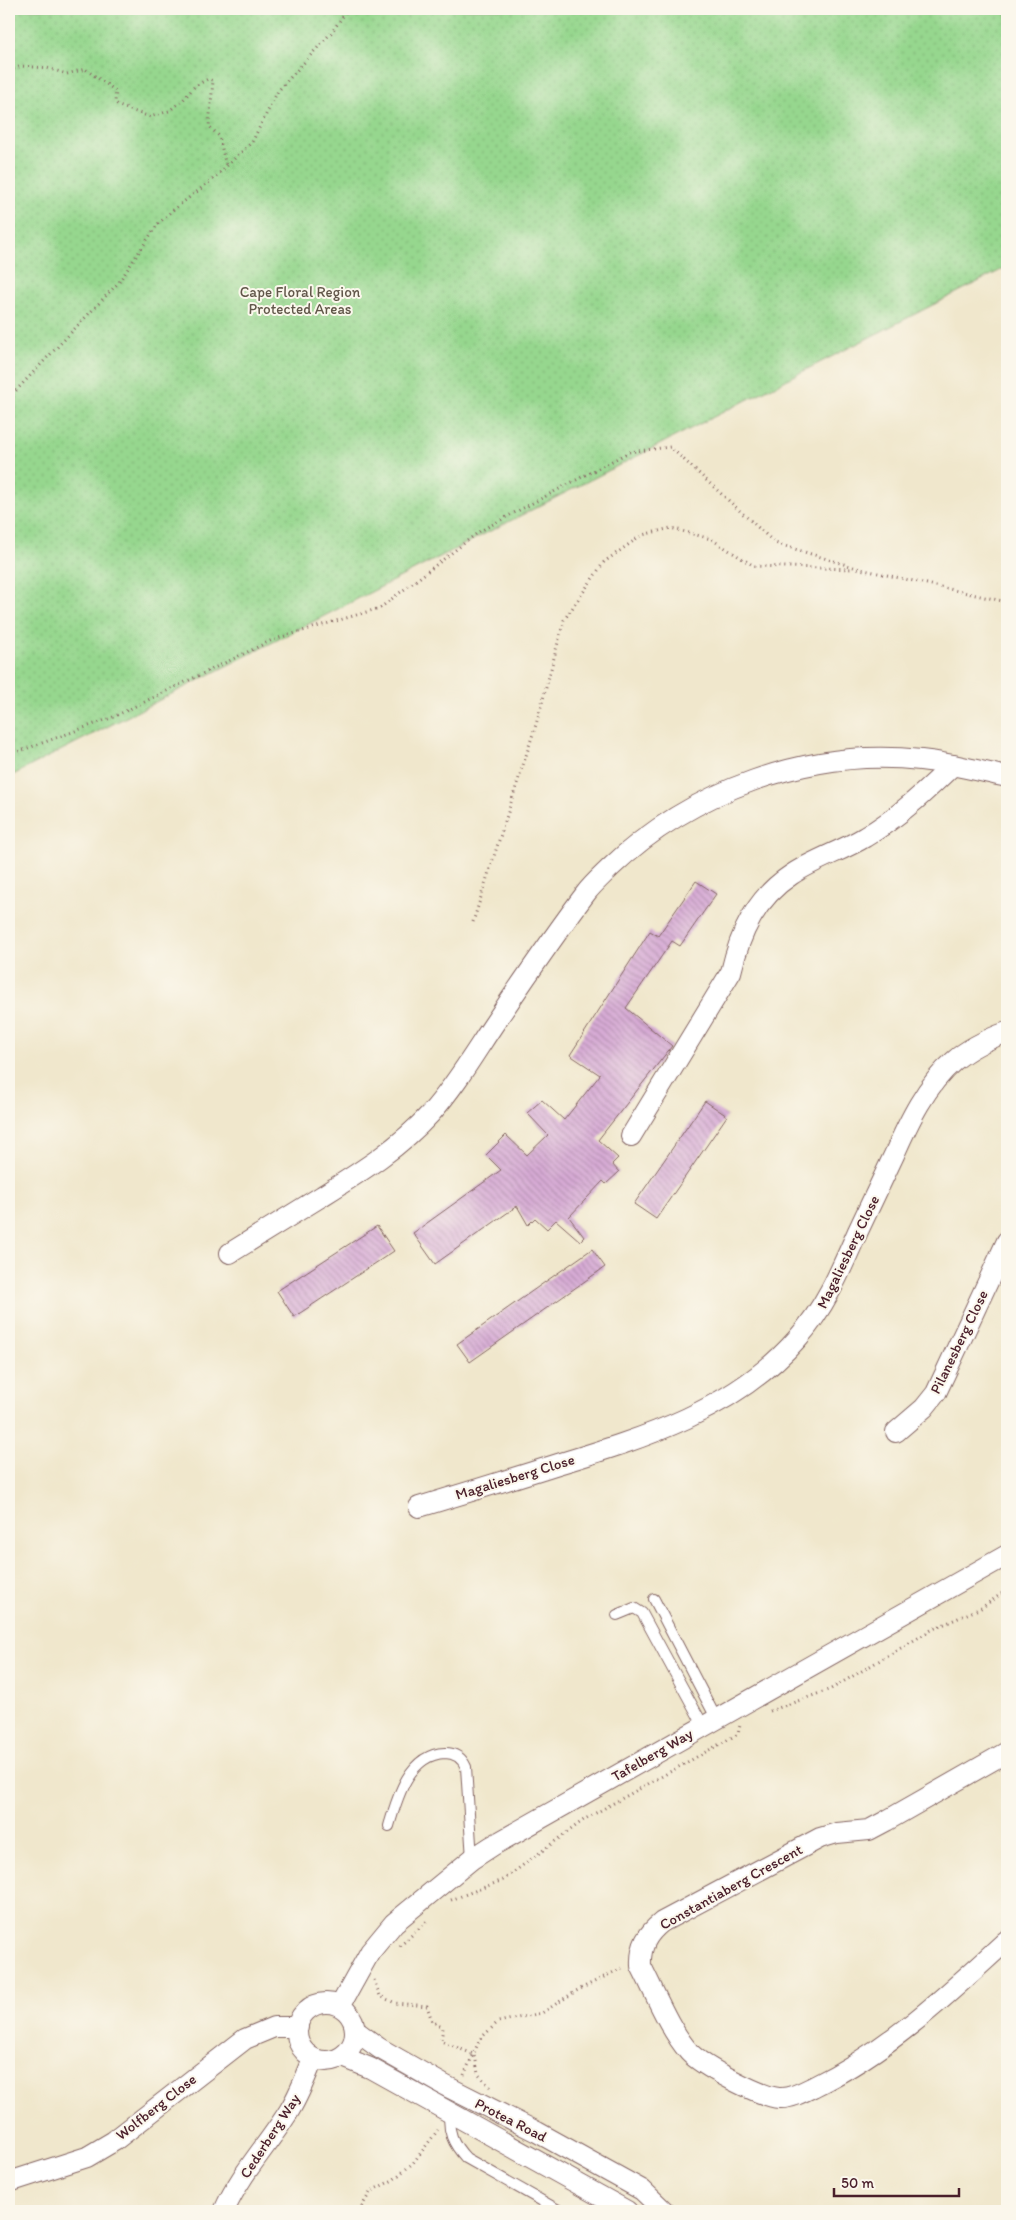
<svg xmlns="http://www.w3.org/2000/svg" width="1016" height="2220" font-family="Itim,sans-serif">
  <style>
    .park { fill: url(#park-dots); stroke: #707b5c }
    .building { fill: url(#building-back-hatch) }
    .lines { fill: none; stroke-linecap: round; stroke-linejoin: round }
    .service-casing { stroke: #846563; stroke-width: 12 }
    .minor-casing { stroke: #846563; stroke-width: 22 }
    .path { stroke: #846563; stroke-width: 3; stroke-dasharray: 1 4; stroke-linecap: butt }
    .service { stroke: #fff; stroke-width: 10 }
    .minor { stroke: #fff; stroke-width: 20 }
    .labels { text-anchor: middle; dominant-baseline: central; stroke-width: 4; stroke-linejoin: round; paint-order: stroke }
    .park-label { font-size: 15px; fill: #615649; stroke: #fbf7ec }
    .street-label { font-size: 15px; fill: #4a1f2b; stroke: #fbf7ec }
  </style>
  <defs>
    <pattern id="park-dots" width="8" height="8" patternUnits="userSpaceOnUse" patternTransform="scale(1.25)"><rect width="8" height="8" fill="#96d78e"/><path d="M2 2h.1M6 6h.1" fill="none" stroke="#83b87b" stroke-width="1.8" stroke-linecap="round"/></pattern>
    <pattern id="building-back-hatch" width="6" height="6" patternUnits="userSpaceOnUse" patternTransform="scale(1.25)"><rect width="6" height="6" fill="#d7abd5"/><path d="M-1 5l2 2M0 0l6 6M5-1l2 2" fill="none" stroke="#b08bad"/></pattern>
  </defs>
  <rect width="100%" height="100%" fill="#fbf7ec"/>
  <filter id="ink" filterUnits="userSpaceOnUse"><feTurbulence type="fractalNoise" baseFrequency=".02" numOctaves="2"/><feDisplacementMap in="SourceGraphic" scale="10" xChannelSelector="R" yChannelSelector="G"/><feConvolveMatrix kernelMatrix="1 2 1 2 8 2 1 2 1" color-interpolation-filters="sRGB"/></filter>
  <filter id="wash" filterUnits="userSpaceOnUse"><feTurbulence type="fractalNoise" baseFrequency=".0096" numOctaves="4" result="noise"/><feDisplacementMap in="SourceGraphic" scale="20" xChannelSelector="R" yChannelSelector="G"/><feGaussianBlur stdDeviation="1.12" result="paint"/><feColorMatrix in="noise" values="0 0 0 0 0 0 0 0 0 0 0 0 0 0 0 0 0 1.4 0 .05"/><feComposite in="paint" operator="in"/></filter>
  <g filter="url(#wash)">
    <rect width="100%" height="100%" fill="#f0e7cc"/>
    <polygon class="park" points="9,9 1007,9 1007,267 9,777"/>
    <g id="blocks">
      <g class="building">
        <polygon points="696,881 716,894 680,946 672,941 626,1008 672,1046 598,1140 618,1158 612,1164 619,1172 606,1184 603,1181 569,1217 584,1237 580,1241 556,1220 547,1229 535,1218 528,1225 517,1206 435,1264 413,1233 501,1170 486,1155 506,1135 527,1155 548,1135 527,1113 542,1100 564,1120 600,1075 570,1055 650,931 658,936"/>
        <polygon points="705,1101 727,1116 656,1219 634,1204"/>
        <polygon points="377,1226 394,1251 294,1317 277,1291"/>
        <polygon points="592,1249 605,1267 470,1362 457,1344"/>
      </g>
    </g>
  </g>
  <g filter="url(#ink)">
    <use href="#blocks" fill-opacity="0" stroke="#846563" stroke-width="1"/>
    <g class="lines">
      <defs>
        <g id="service">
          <polyline points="654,1599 716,1718"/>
          <polyline points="617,1615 634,1608 642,1613 703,1725"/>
          <path d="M389,1826C397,1798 409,1754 445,1753C455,1753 462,1758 466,1767L472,1859"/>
          <path d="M450,2112C447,2131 453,2144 466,2158L560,2211"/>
        </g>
        <g id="minor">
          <path d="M631,1136L731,972C740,933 756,898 791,875C813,860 842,851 865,837C898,818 926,791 953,765"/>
          <path d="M230,1253C261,1234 291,1215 322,1196C362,1171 399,1148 431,1113C456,1085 475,1052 496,1021C525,978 555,934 586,893C593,884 602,876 610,868C690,791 810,747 921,760C950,763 979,771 1007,777"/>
          <polyline points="896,1432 924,1408 936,1393 1007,1241"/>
          <path d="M419,1507C465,1493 511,1479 558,1464C644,1438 735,1410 797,1339C825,1308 841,1270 858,1231C870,1206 882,1180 894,1155C909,1121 926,1085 954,1061C970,1047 988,1039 1007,1032"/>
          <path d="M1007,1752L886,1821L869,1830L837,1833L820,1838L662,1922C647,1934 640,1946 641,1966C655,1993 669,2029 689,2052C702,2066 761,2097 779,2098C791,2099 805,2091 815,2086C889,2050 947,1995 1007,1940"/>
          <circle cx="326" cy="2032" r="29"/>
          <polyline points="340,2006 370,1952 394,1923 472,1859 492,1846 1007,1555"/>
          <polyline points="356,2031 379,2048 444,2085 537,2132 642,2190 664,2211"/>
          <polyline points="343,2057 370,2068 627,2211"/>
          <polyline points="9,2182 87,2157 114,2141 245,2039 274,2027 298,2027"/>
          <path d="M224,2211C240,2174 268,2145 289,2111C299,2095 306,2077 313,2059"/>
        </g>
      </defs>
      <use href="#service" class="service-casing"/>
      <use href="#minor" class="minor-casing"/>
      <g class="path">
        <polyline points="9,71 21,66 47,68 67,74 85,69 116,91 115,102 119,106 150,117 169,111 183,100 195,86 208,79 213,81 209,126 219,136 226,166"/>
        <polyline points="9,398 119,282 157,225 174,209 211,181 252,142 278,91 331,33 348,9"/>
        <polyline points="9,755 111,718 272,640 380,608 480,531 629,452 670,447 775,543 860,569 1007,602"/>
        <polyline points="473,922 538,718 564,620 604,562 642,535 671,528 711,539 754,566 854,569"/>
        <polyline points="770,1711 831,1689 933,1629 981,1608 1007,1590"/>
        <polyline points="451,1900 503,1880 585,1819 738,1734 740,1725"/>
        <polyline points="400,1946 428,1920"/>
        <polyline points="374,1980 380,1996 395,2003 427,2006 432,2021 443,2028 441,2041 473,2054 476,2061 478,2074 490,2087"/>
        <polyline points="464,2075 480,2039 498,2022 542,2013 576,1991 624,1967"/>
        <polyline points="359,2211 371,2191 393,2180 413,2163 438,2130"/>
      </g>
      <use href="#service" class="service"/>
      <use href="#minor" class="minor"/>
    </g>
  </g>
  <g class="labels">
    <g class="park-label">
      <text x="300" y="292">Cape Floral Region<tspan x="300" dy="17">Protected Areas</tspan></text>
    </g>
    <g class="street-label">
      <text transform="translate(848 1252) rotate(-64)">Magaliesberg Close</text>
      <text transform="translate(959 1342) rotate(-64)">Pilanesberg Close</text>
      <text transform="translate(515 1477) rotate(-17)">Magaliesberg Close</text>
      <text transform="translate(652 1755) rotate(-30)">Tafelberg Way</text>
      <text transform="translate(731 1887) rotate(-29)">Constantiaberg Crescent</text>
      <text transform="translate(156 2107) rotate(-38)">Wolfberg Close</text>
      <text transform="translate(511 2120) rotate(27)">Protea Road</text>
      <text transform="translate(270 2136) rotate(-57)">Cederberg Way</text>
    </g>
  </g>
  <rect width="1016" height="2220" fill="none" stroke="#fbf7ec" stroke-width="30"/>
  <path d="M834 2188v8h125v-8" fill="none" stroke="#4a1f2b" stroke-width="2.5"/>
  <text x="841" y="2188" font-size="15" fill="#4a1f2b" stroke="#fbf7ec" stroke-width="4" paint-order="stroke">50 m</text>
</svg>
